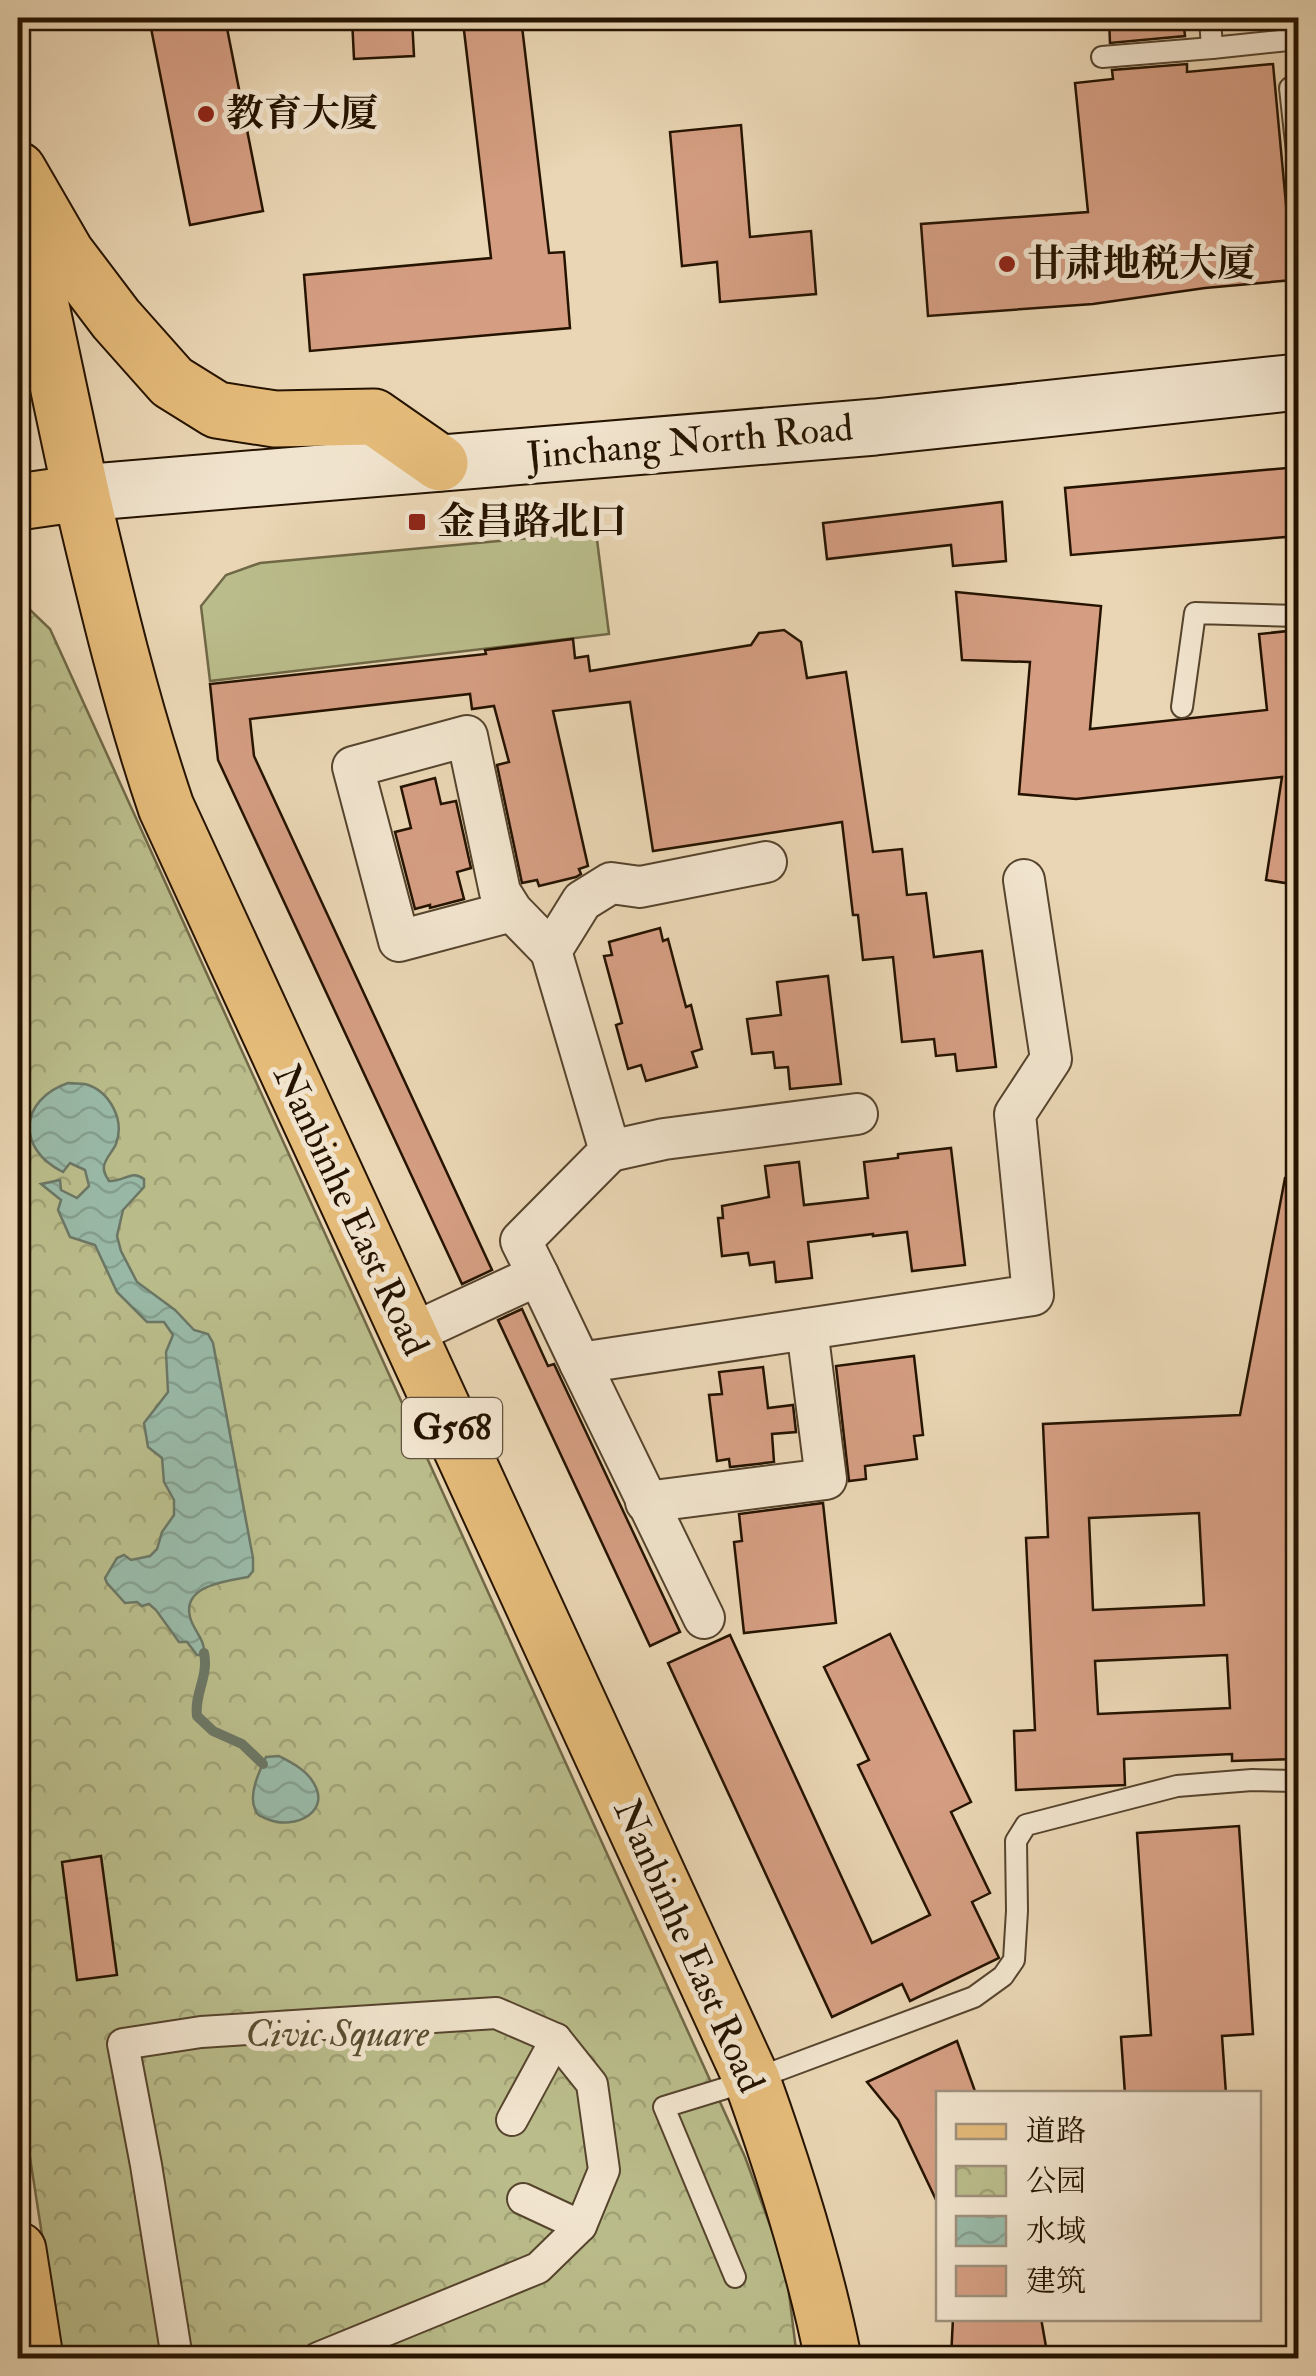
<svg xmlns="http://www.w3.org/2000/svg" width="1316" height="2376" font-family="'IM FELL Double Pica','Noto Serif SC',serif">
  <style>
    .grass { fill: #babd8b; stroke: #706846; stroke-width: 2.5 }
    .park { fill: url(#park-crowns); stroke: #706846; stroke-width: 2.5 }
    .water { fill: url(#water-waves); stroke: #6b7765; stroke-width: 2.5 }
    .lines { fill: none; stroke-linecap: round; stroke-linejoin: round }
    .stream { stroke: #6b7765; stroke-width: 10 }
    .building { fill: #d59e83; stroke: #251300; stroke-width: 2.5; fill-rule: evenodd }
    .service-casing { stroke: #56442d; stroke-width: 24 }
    .pedestrian-casing { stroke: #56442d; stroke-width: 34 }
    .minor-casing { stroke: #56442d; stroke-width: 44 }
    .secondary-casing { stroke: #251300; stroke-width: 59 }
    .primary-casing { stroke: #251300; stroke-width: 59 }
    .trunk-casing { stroke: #251300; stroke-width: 59 }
    .service { stroke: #f1e4ce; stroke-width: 20 }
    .pedestrian { stroke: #f1e4ce; stroke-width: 30 }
    .minor { stroke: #f1e4ce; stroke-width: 40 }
    .secondary { stroke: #f1e4ce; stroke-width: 55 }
    .primary { stroke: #e5bb7a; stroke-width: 55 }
    .trunk { stroke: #e5bb7a; stroke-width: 55 }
    .poi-dot { fill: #8f2418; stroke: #f1e4ce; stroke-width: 4 }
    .labels { text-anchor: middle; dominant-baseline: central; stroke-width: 10; stroke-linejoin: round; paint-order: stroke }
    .shield { fill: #f1e4ce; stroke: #62523e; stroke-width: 2.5 }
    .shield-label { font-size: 35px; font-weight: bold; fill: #251300 }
    .poi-label { font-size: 38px; font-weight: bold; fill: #251300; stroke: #f1e4ce; text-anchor: start }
    .street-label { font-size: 38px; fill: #251300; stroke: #f1e4ce }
    .park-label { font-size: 38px; font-style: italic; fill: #594e31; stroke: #f1e4ce }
  </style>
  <defs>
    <pattern id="park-crowns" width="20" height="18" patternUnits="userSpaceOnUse" patternTransform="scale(2.5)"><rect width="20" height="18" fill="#babd8b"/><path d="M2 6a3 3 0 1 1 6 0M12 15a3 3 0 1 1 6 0" fill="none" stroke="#a0a276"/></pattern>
    <pattern id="water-waves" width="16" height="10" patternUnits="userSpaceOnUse" patternTransform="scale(2.5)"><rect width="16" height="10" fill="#99baa8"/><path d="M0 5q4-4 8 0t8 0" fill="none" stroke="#849f8f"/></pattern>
  </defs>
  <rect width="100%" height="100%" fill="#ead6b4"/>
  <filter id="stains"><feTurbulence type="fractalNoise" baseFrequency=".002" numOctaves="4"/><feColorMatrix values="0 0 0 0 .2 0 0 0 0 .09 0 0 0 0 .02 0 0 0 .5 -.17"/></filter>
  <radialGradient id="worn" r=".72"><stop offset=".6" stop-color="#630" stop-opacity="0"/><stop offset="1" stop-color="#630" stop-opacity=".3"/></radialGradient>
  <polygon class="grass" points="596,532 609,634 210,681 201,606 226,575 260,563"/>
  <polygon class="park" points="18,601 23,603 50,629 745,2157 786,2269 797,2358 61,2358 18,2080"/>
  <g class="water">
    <path d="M68,1083C74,1084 79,1083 85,1084C110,1091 125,1120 116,1144C113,1151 105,1159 104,1166C103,1172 106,1176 109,1181C125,1182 131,1169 144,1179V1187L123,1210L117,1236L121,1251L137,1282L175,1310L194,1330L208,1334L213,1343L253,1558V1571L248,1577C227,1581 182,1585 190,1617C193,1630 205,1639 204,1653L201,1655H197L187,1642H179L156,1610L149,1604L142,1606L137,1602L125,1603L107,1583L105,1578L117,1558L124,1555L131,1560L150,1556L157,1549L162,1532L174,1515V1500L164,1482L162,1458L148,1447L144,1423L168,1392L166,1352L173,1335L164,1322H147L117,1292L95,1245L70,1237L58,1210L61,1200L41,1184L60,1180L61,1190L77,1198L89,1186L85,1170L70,1163L63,1172C16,1149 19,1100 68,1083Z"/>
    <path d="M279,1756C290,1762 303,1768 311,1779C335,1811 295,1831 267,1819C261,1816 257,1816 255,1809C248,1794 260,1770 266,1757Z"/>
  </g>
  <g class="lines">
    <path class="stream" d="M204,1653C209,1676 194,1694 197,1716L213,1731L242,1744L263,1764"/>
  </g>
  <g class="building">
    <polygon points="149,18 225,18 263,211 190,225"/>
    <polygon points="352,18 412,18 414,56 354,59"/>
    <polygon points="502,18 521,18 549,253 564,252 570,328 310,351 304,275 491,258 463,22"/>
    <polygon points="1109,18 1183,18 1185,36 1110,43"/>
    <polygon points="1187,64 1187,72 1273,64 1293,280 1205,288 1093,304 928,316 921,224 1088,212 1075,83 1113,79 1112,70"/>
    <polygon points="741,125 750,237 811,231 816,294 720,302 717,262 682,266 670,132"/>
    <polygon points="1298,467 1298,536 1071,555 1065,488"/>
    <polygon points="1002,502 1006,561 953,566 951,545 827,559 823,523"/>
    <polygon points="956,592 1101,606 1090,729 1267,710 1259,634 1298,630 1298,885 1266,880 1282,777 1076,799 1019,794 1030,662 962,660"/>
    <polygon points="784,630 801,642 807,678 846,672 873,852 902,849 907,895 926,893 934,957 982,951 996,1067 957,1071 955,1054 936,1056 934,1039 902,1042 893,957 863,960 858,915 853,915 842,822 653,851 630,702 553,711 588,866 579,869 581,874 576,877 539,886 537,880 522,883 497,765 509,762 494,706 472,709 470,694 250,719 254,756 492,1270 462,1284 218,760 210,684 486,654 485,650 573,639 575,658 588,656 590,671 751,645 759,633"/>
    <polygon points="435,778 441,804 456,801 471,868 457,872 464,899 430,908 430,905 415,909 395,832 411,828 401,787"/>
    <polygon points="660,928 663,941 668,939 686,1007 691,1005 702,1049 692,1052 697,1067 646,1081 641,1065 628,1069 616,1025 622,1023 604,956 612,955 609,942"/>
    <polygon points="828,976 841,1084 790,1089 788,1067 775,1068 773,1052 752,1054 747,1019 781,1015 777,982"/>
    <polygon points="951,1148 965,1265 912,1271 907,1232 873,1236 873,1234 808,1242 812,1278 776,1282 774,1262 750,1265 748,1253 722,1256 718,1218 723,1218 722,1206 769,1197 765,1166 799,1162 804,1205 868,1198 864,1162 898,1158 898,1154"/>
    <path d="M1285,1178L1298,1179V1436L1289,1435L1296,1574H1291L1296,1685H1298V1759L1232,1761V1754L1124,1759L1125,1785L1016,1790L1014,1731L1035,1730L1026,1538L1048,1537L1043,1424L1240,1415ZM1199,1513L1204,1605L1093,1610L1089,1518ZM1227,1655L1230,1708L1098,1714L1095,1661Z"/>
    <polygon points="522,1309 548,1366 554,1364 680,1632 650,1646 498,1320"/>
    <polygon points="914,1356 923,1435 914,1436 917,1459 865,1466 866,1479 849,1481 836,1366"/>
    <polygon points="763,1367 768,1408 793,1405 796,1432 772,1434 774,1462 730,1467 729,1459 717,1461 709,1395 722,1394 719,1372"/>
    <polygon points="823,1503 836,1623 744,1633 734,1542 742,1541 739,1514"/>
    <polygon points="890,1634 971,1802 951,1812 990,1893 972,1902 999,1958 910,2001 902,1984 832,2017 668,1663 730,1635 872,1943 930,1915 858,1765 869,1760 824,1667"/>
    <polygon points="1239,1826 1253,2034 1222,2036 1226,2094 1125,2094 1121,2037 1151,2035 1137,1833"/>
    <polygon points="101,1856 117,1975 77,1980 62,1862"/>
    <polygon points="957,2041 976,2094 938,2094 938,2204 898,2120 867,2082"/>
    <polygon points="953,2318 1041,2318 1048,2358 951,2358"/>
  </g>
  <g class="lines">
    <defs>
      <g id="service">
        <polyline points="1210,18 1212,48 1298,39"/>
        <polyline points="1102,57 1212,48"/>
        <polyline points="1290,88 1298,161"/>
        <polyline points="1182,707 1195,613 1298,616"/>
        <polyline points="735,2277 664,2107 752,2080 974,1997 1003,1976 1014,1960 1017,1911 1016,1841 1026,1825 1177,1786 1252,1780 1298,1781"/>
      </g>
      <g id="pedestrian">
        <polyline points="512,2120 556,2039"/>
        <polyline points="523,2199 581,2226"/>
        <polyline points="177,2358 146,2165 123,2044 201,2032 496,2013 556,2039 592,2084 604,2170 581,2226 538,2268 318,2358"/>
      </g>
      <g id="minor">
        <polyline points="512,911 399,941 353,767 467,736 500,892 512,911 551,951"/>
        <polyline points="610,1151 664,1139 857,1114"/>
        <polyline points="538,1275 521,1241 610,1151 551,951 582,901 611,883 640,887 766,862"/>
        <polyline points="409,1335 538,1275 580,1363 1033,1295 1015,1114 1051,1059 1024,880"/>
        <polyline points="580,1363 704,1618"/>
        <polyline points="646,1502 826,1479 807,1329"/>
      </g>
      <polyline id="secondary" points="81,493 875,427 1298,382"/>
      <g id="primary">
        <polyline points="18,170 66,253 116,319 172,382 217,410 275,419 374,417 440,463"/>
        <polyline points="22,202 37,287 81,493"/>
      </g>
      <g id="trunk">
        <path d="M18,502L81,493C106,599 131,704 166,807L752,2080C785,2172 814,2263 833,2358"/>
        <polyline points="18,2250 35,2358"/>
      </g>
    </defs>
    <use href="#service" class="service-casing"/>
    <use href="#pedestrian" class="pedestrian-casing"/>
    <use href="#minor" class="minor-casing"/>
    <use href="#secondary" class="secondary-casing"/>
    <use href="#primary" class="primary-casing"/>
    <use href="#trunk" class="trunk-casing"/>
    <use href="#service" class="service"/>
    <use href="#pedestrian" class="pedestrian"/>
    <use href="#minor" class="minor"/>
    <use href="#secondary" class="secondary"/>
    <use href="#primary" class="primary"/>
    <use href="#trunk" class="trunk"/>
  </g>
  <g class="poi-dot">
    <circle cx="206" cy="114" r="10"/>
    <circle cx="1007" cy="264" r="10"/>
    <rect x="407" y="512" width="20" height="20" rx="5"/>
  </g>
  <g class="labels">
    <rect class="shield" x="402" y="1398" width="100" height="60" rx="8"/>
    <g class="shield-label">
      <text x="452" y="1428">G568</text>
    </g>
    <g class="poi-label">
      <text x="226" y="114">教育大厦</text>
      <text x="1027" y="264">甘肃地税大厦</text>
      <text x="437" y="522">金昌路北口</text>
    </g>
    <g class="street-label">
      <text transform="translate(690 442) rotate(-5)">Jinchang North Road</text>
      <text transform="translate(351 1210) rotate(65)">Nanbinhe East Road</text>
      <text transform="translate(689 1946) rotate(66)">Nanbinhe East Road</text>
    </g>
    <g class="park-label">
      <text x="337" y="2034">Civic Square</text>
    </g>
  </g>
  <rect width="1316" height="2376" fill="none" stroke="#ead6b4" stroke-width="60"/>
  <rect x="20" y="20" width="1276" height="2336" fill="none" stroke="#251300" stroke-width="5"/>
  <rect x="30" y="30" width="1256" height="2316" fill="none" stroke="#251300" stroke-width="2.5"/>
  <rect x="936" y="2091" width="325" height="230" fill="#f1e4ce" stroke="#9f907c" stroke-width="2.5"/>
  <rect x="956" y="2124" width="50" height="15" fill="#e5bb7a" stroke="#9f907c" stroke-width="2.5"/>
  <text x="1026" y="2141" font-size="30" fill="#251300">道路</text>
  <rect x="956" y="2166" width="50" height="30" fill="url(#park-crowns)" stroke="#9f907c" stroke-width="2.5"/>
  <text x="1026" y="2191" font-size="30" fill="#251300">公园</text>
  <rect x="956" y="2216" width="50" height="30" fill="url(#water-waves)" stroke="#9f907c" stroke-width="2.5"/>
  <text x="1026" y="2241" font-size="30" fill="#251300">水域</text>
  <rect x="956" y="2266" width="50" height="30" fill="#d59e83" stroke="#9f907c" stroke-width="2.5"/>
  <text x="1026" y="2291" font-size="30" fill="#251300">建筑</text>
  <rect width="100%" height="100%" filter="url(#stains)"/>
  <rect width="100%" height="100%" fill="url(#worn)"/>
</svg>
